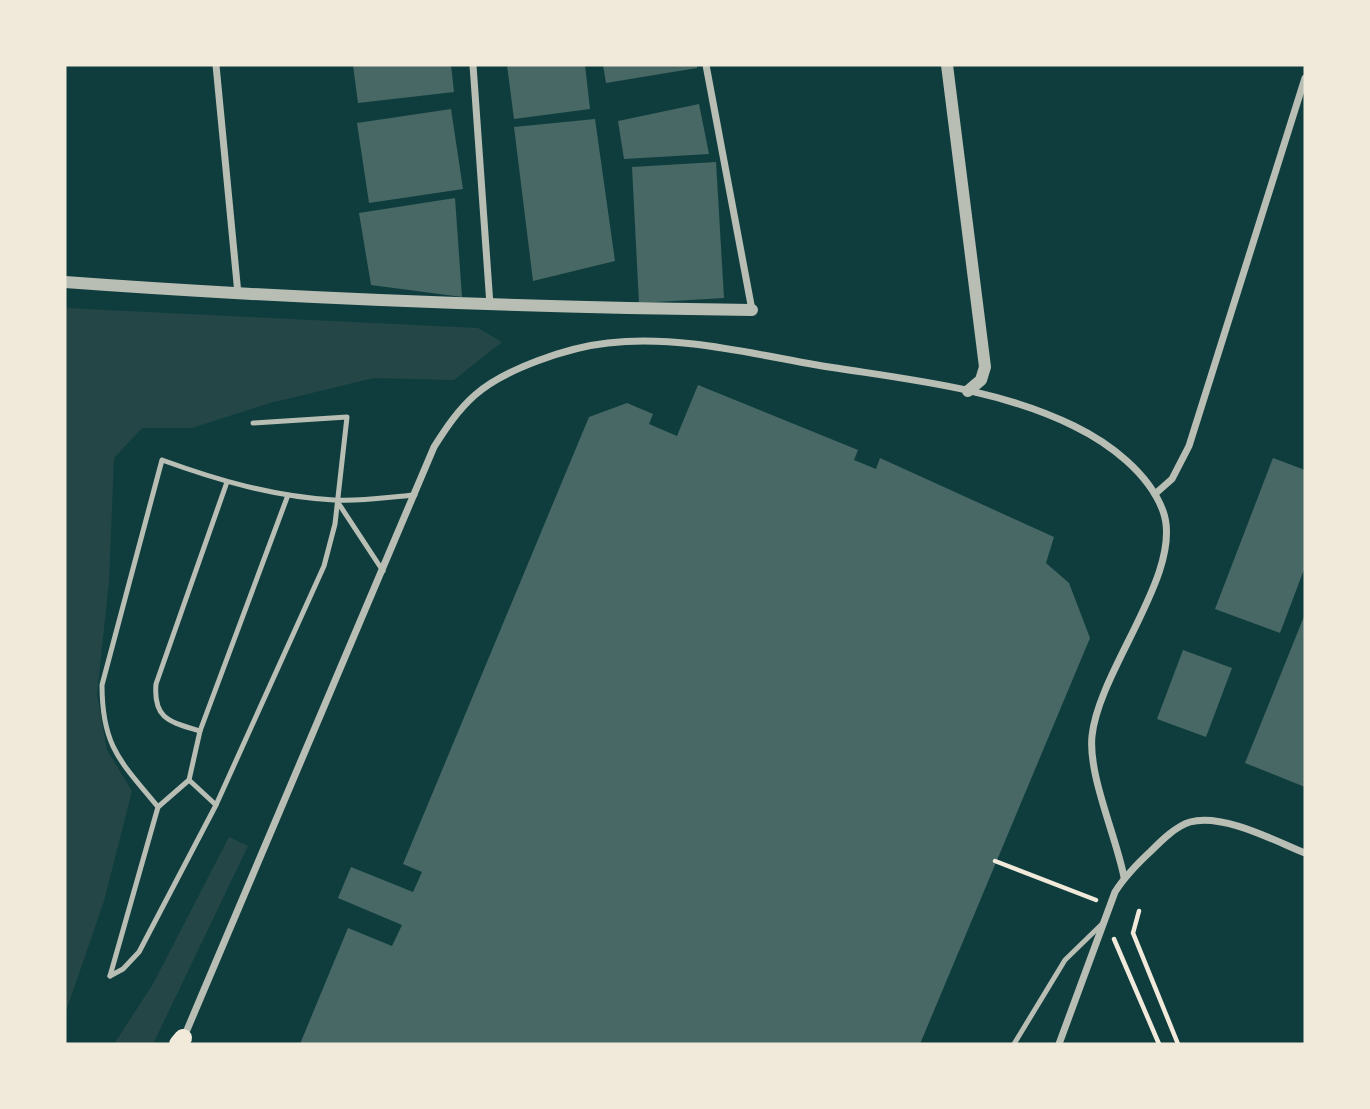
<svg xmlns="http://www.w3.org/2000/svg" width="1370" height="1109" viewBox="0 0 1370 1109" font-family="'Exo 2',sans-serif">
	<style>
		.green { fill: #244646 }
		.building { fill: #486865 }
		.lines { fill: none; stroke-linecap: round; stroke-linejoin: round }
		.path { stroke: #f1e9da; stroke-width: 4.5 }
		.service { stroke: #b8beb3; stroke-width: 5 }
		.minor { stroke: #b8beb3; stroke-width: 7 }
		.tertiary { stroke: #b8beb3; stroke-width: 12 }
		.primary { stroke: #f1e9da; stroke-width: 18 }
	</style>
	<rect width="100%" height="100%" fill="#0f3d3e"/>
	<!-- green -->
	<g class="green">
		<polygon points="65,308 478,328 502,342 454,380 374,378 270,403 192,428 142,428 114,458 109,581 97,694 107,750 132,791 104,901 65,1014"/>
		<polygon points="229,837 248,846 153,1044 114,1044 153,984"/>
	</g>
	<!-- building -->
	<g class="building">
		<polygon points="353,65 451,65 454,92 358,103"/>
		<polygon points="507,65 585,65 590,109 514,119"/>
		<polygon points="603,65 697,65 697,68 606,83"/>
		<polygon points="699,104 709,154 624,159 618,121"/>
		<polygon points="451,109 463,189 369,203 357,123"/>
		<polygon points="595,119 615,261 533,281 514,127"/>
		<polygon points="716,162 724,298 639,303 632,167"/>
		<polygon points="455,198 462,297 371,285 359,213"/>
		<polygon points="698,385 858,450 854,460 876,469 880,458 1054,537 1046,563 1069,583 1090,638 920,1044 300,1044 348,928 392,946 402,925 338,898 351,867 413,892 422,872 403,864 589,417 627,403 653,414 649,424 677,436"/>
		<polygon points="1273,458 1305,470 1305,567 1280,633 1215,609"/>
		<polygon points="1305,614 1305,787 1245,763"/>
		<polygon points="1183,650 1232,668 1206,737 1157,719"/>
	</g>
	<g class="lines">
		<!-- path -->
		<g class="path">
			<polyline points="995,861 1096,900"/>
			<polyline points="1139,911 1133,933 1178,1044"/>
			<polyline points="1114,939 1159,1044"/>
		</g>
		<!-- service -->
		<g class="service">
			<polyline points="337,501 383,571"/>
			<path d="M 200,731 C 171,722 153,720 156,684 L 227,482"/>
			<polyline points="189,780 216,805"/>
			<path d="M 158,807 C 121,762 102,747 102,685 L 162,460 C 217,480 275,497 334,500 C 360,502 388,497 415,495"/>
			<polyline points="110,976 123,969 139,952 216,805 324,566 335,524 347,417 253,423"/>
			<polyline points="110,976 158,807 189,780 200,731 288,495"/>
			<polyline points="1014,1044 1065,960 1102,924"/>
		</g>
		<!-- minor -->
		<g class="minor">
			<polyline points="216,65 238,294"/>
			<polyline points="473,65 490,305"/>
			<polyline points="706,65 752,310"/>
			<polyline points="1155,494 1172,479 1189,446 1305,78"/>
			<path d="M 184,1037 L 434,447 C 446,428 458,410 475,395 C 504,369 569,347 608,343 C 678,335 748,353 817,365 C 902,379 995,387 1074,426 C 1109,443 1149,473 1163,511 C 1185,571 1099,669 1092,736 C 1088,775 1116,836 1124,877"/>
			<path d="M 1059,1044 L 1115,892 C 1125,876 1137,864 1151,851 C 1161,841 1176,826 1190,822 C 1223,813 1275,841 1305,853"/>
		</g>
		<!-- tertiary -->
		<g class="tertiary">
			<polyline points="947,65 985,367 981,380 968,391"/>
			<path d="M 65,282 C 294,299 522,307 752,310"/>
		</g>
		<!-- primary -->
		<polyline class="primary" points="178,1044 183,1038"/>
	</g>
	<!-- border -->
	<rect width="1370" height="1109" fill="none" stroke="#f1e9da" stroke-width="133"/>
</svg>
